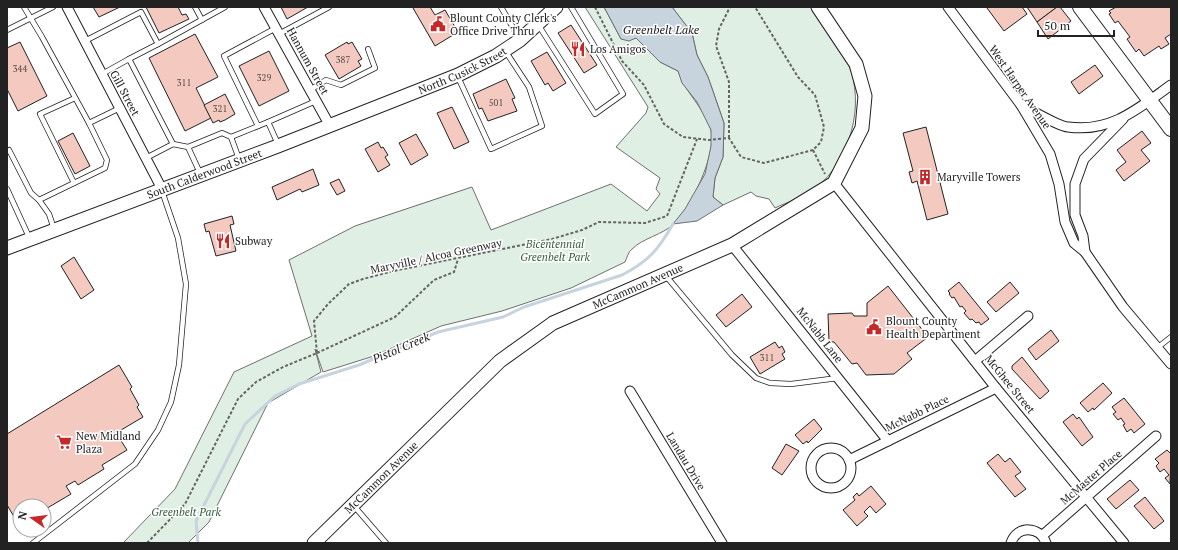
<svg xmlns="http://www.w3.org/2000/svg" width="1178" height="550" viewBox="0 0 1178 550" font-family="'PT Serif',serif">
	<style>
		.green { fill: #e0efe3; stroke: #6f6f6f }
		.water { fill: #c7d3dd; stroke: #6f6f6f }
		.lines { fill: none; stroke-linecap: round; stroke-linejoin: round }
		.stream { stroke: #c7d3dd; stroke-width: 3 }
		.building { fill: #f3c9c0; stroke: #222 }
		.lane-casing { stroke: #222; stroke-width: 6 }
		.street-casing { stroke: #222; stroke-width: 11 }
		.secondary-casing { stroke: #222; stroke-width: 15 }
		.primary-casing { stroke: #222; stroke-width: 16 }
		.path { stroke: #646464; stroke-width: 2; stroke-dasharray: 3 2; stroke-linecap: butt }
		.lane { stroke: #fff; stroke-width: 4.5 }
		.street { stroke: #fff; stroke-width: 9 }
		.secondary { stroke: #fff; stroke-width: 13 }
		.primary { stroke: #fff; stroke-width: 14 }
		.labels { text-anchor: middle; stroke-width: 3; stroke-linejoin: round; paint-order: stroke }
		.number-label { font-size: 9px; fill: #564c4a }
		.poi-label { font-size: 11px; fill: #222; stroke: #fff; text-anchor: start }
		.street-label { font-size: 11px; fill: #222; stroke: #fff }
		.park-label { font-size: 11px; font-style: italic; fill: #2f5e38; stroke: #fff }
		.water-label { font-size: 12px; font-style: italic; fill: #222; stroke: #fff }
	</style>
	<rect width="100%" height="100%" fill="#fff"/>
	<!-- green -->
	<g class="green">
		<path d="M 585,7 L 604,7 L 621,39 L 636,38 L 660,62 L 678,71 C 685,93 704,107 711,130 C 717,154 691,207 674,224 C 662,235 643,238 632,249 C 628,252 627,258 625,262 L 571,288 L 502,311 L 441,326 L 374,356 L 323,372 L 315,349 L 321,372 L 268,403 L 209,522 L 188,543 L 123,543 L 175,489 L 234,372 L 312,336 L 289,260 L 355,226 L 472,187 L 491,230 L 611,184 L 647,211 L 660,194 L 656,189 L 660,178 L 616,147 L 646,113 L 648,107 Z"/>
		<path d="M 672,7 L 811,7 C 822,23 841,47 848,63 C 866,105 850,160 816,188 C 805,197 787,202 775,208 L 769,199 L 756,196 L 751,192 L 723,205 L 713,197 L 715,178 L 723,157 L 724,123 L 708,77 L 697,55 L 692,33 Z"/>
	</g>
	<!-- water -->
	<polygon class="water" points="604,7 672,7 692,33 697,55 708,77 724,123 723,157 715,178 713,197 723,205 697,221 673,224 685,209 705,174 711,146 711,130 697,102 682,83 678,71 660,62 636,38 629,41 621,39"/>
	<g class="lines">
		<!-- stream -->
		<path class="stream" d="M 198,543 L 196,521 L 245,424 L 275,396 L 299,384 L 359,365 L 438,332 L 503,317 L 524,307 L 622,275 C 649,261 658,250 673,224"/>
	</g>
	<!-- building -->
	<g class="building">
		<polygon points="93,7 120,7 99,17"/>
		<polygon points="146,7 178,7 182,15 186,14 189,19 159,33"/>
		<polygon points="281,7 308,7 287,19"/>
		<polygon points="415,7 430,7 435,15 445,10 458,32 435,46 413,8"/>
		<polygon points="988,7 1022,7 1027,14 1004,31 987,8"/>
		<polygon points="1027,7 1057,7 1037,22"/>
		<polygon points="1057,7 1060,7 1071,21 1048,39 1037,22"/>
		<polygon points="1116,7 1171,7 1171,34 1165,38 1169,44 1161,49 1159,46 1144,56 1139,49 1136,52 1127,39 1130,37 1118,21 1115,23 1109,14 1111,13 1109,11"/>
		<polygon points="571,25 597,65 584,73 558,33"/>
		<polygon points="195,34 218,77 196,88 211,118 185,131 149,58"/>
		<polygon points="20,42 47,96 18,111 7,89 7,48"/>
		<polygon points="347,42 348,44 352,42 362,59 358,61 361,66 339,79 325,55"/>
		<polygon points="269,51 289,91 259,106 239,66"/>
		<polygon points="547,52 566,83 553,91 548,83 545,85 531,61"/>
		<polygon points="1095,65 1103,76 1079,94 1071,82"/>
		<polygon points="506,79 515,98 512,99 517,111 488,121 482,108 479,109 473,94"/>
		<polygon points="225,94 235,114 225,120 220,122 219,120 213,123 204,105"/>
		<polygon points="452,107 469,142 454,149 437,113"/>
		<polygon points="926,127 948,214 927,220 917,181 912,183 909,172 913,171 903,133"/>
		<polygon points="1142,131 1151,143 1141,150 1150,161 1124,181 1116,170 1126,162 1117,150"/>
		<polygon points="73,133 90,166 75,174 58,141"/>
		<polygon points="416,134 428,155 411,165 399,143"/>
		<polygon points="378,142 381,148 383,147 388,155 385,157 390,165 378,172 365,149"/>
		<polygon points="313,169 319,185 302,192 300,189 277,200 272,187"/>
		<polygon points="339,179 345,191 337,195 330,183"/>
		<polygon points="232,216 234,224 230,225 236,251 216,256 209,231 206,232 204,224"/>
		<polygon points="74,257 94,290 81,299 61,266"/>
		<polygon points="959,282 989,319 981,325 979,322 976,323 972,319 970,320 964,313 966,311 962,306 960,307 954,297 952,298 949,294 950,293 948,291"/>
		<polygon points="1010,282 1019,293 996,312 987,302"/>
		<polygon points="888,286 928,337 907,353 912,359 894,374 866,375 857,363 852,364 834,342 829,342 828,314 852,313 854,316 867,316 867,303"/>
		<polygon points="742,294 752,307 726,327 716,315"/>
		<polygon points="1051,330 1059,341 1036,360 1028,349"/>
		<polygon points="775,342 779,348 782,346 785,352 782,354 785,359 760,374 750,357"/>
		<polygon points="1022,357 1049,391 1040,399 1012,369 1012,366"/>
		<polygon points="119,365 132,387 130,389 139,405 137,407 143,417 116,433 127,450 102,465 104,469 78,485 75,481 66,486 71,494 44,510 44,506 20,506 19,525 7,505 7,434"/>
		<polygon points="1103,383 1112,393 1094,410 1093,408 1088,412 1080,403"/>
		<polygon points="1124,398 1145,424 1134,433 1131,429 1127,432 1123,425 1125,424 1121,418 1118,420 1113,414 1116,412 1112,407"/>
		<polygon points="1073,414 1077,419 1079,417 1093,437 1082,446 1063,422"/>
		<polygon points="814,419 822,429 808,443 807,441 803,444 795,435"/>
		<polygon points="786,444 799,451 782,475 772,468"/>
		<polygon points="1167,450 1171,454 1170,484 1165,478 1169,475 1164,469 1160,472 1156,466 1159,463 1155,459"/>
		<polygon points="998,454 1005,462 1010,458 1021,472 1015,476 1026,489 1015,497 987,463"/>
		<polygon points="1130,480 1139,490 1116,509 1107,499"/>
		<polygon points="871,486 886,504 876,513 870,506 864,512 868,516 857,526 843,510 855,500 853,497 857,493 859,496"/>
		<polygon points="1145,497 1164,521 1154,529 1134,506"/>
	</g>
	<g class="lines">
		<!-- lane casing -->
		<g class="lane-casing">
			<g id="lane">
				<polyline points="24,7 42,37 89,123"/>
				<polyline points="195,7 202,20"/>
				<polyline points="501,7 519,38"/>
				<polyline points="539,26 595,114 623,94 571,7"/>
				<polyline points="7,30 53,7"/>
				<polyline points="279,34 329,7"/>
				<polyline points="85,41 141,12 158,44 129,59"/>
				<polyline points="158,44 225,7"/>
				<polyline points="102,74 129,59 173,144"/>
				<polyline points="458,77 491,149 542,126 529,87 506,52"/>
				<polyline points="310,90 326,80 341,85 375,68 368,49"/>
				<polyline points="258,126 224,56 276,28"/>
				<polyline points="278,144 268,122 316,101"/>
				<polyline points="9,150 31,193 39,200"/>
				<polyline points="146,158 173,144 188,147"/>
				<polyline points="239,159 231,137 268,122"/>
				<polyline points="200,173 188,147 222,133 231,137"/>
				<polyline points="74,183 40,114 75,98"/>
				<polyline points="7,189 29,237"/>
				<polyline points="54,229 49,214 39,200 105,168 107,160 89,123 120,108"/>
				<polyline points="666,276 732,355 756,378 770,383 791,384 838,378"/>
				<polyline points="1157,348 1171,337"/>
				<polyline points="354,506 386,543"/>
				<polyline points="33,543 135,464 158,430 171,402 179,365 186,284 178,238 162,191"/>
			</g>
		</g>
		<!-- street casing -->
		<g class="street-casing">
			<g id="street">
				<polyline points="67,7 162,189"/>
				<polyline points="264,7 330,126"/>
				<polyline points="948,7 1021,105 1050,154 1059,184 1065,222 1074,243 1085,252 1123,307 1171,364"/>
				<path d="M 1021,105 C 1032,110 1057,126 1068,127 C 1111,133 1139,108 1171,85"/>
				<polyline points="834,183 996,388 1124,543"/>
				<polyline points="732,245 888,441"/>
				<polyline points="1085,252 1083,236 1075,215 1075,184 1084,159 1123,119"/>
				<polyline points="975,361 1028,316"/>
				<polyline points="630,391 722,543"/>
				<circle cx="831" cy="468" r="20"/>
				<polyline points="849,460 996,388"/>
				<polyline points="1043,535 1156,436"/>
				<path d="M 1011,543 C 1017,525 1040,526 1046,543"/>
			</g>
		</g>
		<!-- secondary casing -->
		<g class="secondary-casing">
			<g id="secondary">
				<path id="s1" d="M 7,248 L 278,146 L 458,75 L 496,56 L 520,40 L 556,7"/>
				<path id="s2" d="M 314,543 L 500,361 L 553,323 L 732,245 L 834,183 L 862,128 L 865,96 L 856,64 L 818,7"/>
			</g>
		</g>
		<!-- primary casing -->
		<g class="primary-casing">
			<polyline id="primary" points="1080,7 1171,129"/>
		</g>
		<!-- path -->
		<g class="path">
			<polyline points="595,7 622,61 644,85 664,124 683,137 709,140 729,138 741,157 764,163 813,150 821,142 824,127 815,95 798,77 755,7"/>
			<polyline points="729,138 729,82 716,46 719,29 730,7"/>
			<polyline points="813,150 825,174"/>
			<polyline points="317,353 395,317 434,280 454,272 458,259"/>
			<polyline points="147,543 185,504 238,399 256,382 283,367 317,353 314,321 328,304 349,284 363,279 398,270 552,239 582,230 599,222 645,223 667,216 697,139"/>
		</g>
		<!-- lane -->
		<use href="#lane" class="lane"/>
		<!-- street -->
		<use href="#street" class="street"/>
		<!-- secondary -->
		<use href="#secondary" class="secondary"/>
		<!-- primary -->
		<use href="#primary" class="primary"/>
	</g>
	<!-- icons -->
	<defs>
		<g id="civic-bare" transform="scale(1.2)"><path d="M-.6-6.5H3V-4.5H.6V-3L4-1V1h2V6H-6V1h2V-1L-.6-3ZM-1.2 2.5V6h2.4V2.5Z" fill="#c62828" stroke="#fff" stroke-width="2.5" paint-order="stroke"/></g>
		<g id="restaurant-bare" transform="scale(1.2)"><path d="M-5-6h1v4h1v-4h1v4h1v-4h1v5L-1.5 .5V6h-2V.5L-5-1ZM5-6V6H3V1.5H1.5Q1.5-4 5-6Z" fill="#c62828" stroke="#fff" stroke-width="2.5" paint-order="stroke"/></g>
		<g id="building-bare" transform="scale(1.2)"><path d="M-4-6H4V6H1V3H-1V6H-4ZM-2.5-4.3h1.7v1.8h-1.7ZM.8-4.3h1.7v1.8H.8ZM-2.5-1h1.7V.8h-1.7ZM.8-1h1.7V.8H.8Z" fill="#c62828" stroke="#fff" stroke-width="2.5" paint-order="stroke"/></g>
		<g id="supermarket-bare" transform="scale(1.2)"><path d="M-6-5.5h2.5l.6 2H6L4.5 2H-2.5L-4.4-4H-6ZM-1.5 3.2a1.3 1.3 0 1 0 .1 0ZM3 3.2a1.3 1.3 0 1 0 .1 0Z" fill="#c62828" stroke="#fff" stroke-width="2.5" paint-order="stroke"/></g>
	</defs>
	<g fill-rule="evenodd">
		<use href="#civic-bare" x="438" y="24"/>
		<use href="#restaurant-bare" x="578" y="49"/>
		<use href="#building-bare" x="925" y="177"/>
		<use href="#restaurant-bare" x="223" y="241"/>
		<use href="#civic-bare" x="874" y="327"/>
		<use href="#supermarket-bare" x="64" y="442"/>
	</g>
	<g class="labels">
		<!-- number labels -->
		<g class="number-label">
			<text x="343" y="63">387</text>
			<text x="20" y="72">344</text>
			<text x="264" y="81">329</text>
			<text x="184" y="86">311</text>
			<text x="496" y="106">501</text>
			<text x="220" y="112">321</text>
			<text x="767" y="361">311</text>
		</g>
		<!-- poi labels -->
		<g class="poi-label">
			<text x="450" y="22">Blount County Clerk's<tspan x="450" dy="13">Office Drive Thru</tspan></text>
			<text x="590" y="53">Los Amigos</text>
			<text x="937" y="181">Maryville Towers</text>
			<text x="235" y="245">Subway</text>
			<text x="886" y="325">Blount County<tspan x="886" dy="13">Health Department</tspan></text>
			<text x="76" y="440">New Midland<tspan x="76" dy="13">Plaza</tspan></text>
		</g>
		<!-- street labels -->
		<g class="street-label">
			<text transform="translate(308 61) rotate(61)" y="4">Hannum Street</text>
			<text dy="4" stroke="none"><textPath href="#s1" startOffset="489">North Cusick Street</textPath></text>
			<text transform="translate(1020 87) rotate(55)" y="4">West Harper Avenue</text>
			<text transform="translate(125 93) rotate(62)" y="4">Gill Street</text>
			<text dy="4" stroke="none"><textPath href="#s1" startOffset="211">South Calderwood Street</textPath></text>
			<text transform="translate(436 256) rotate(-12)" y="4">Maryville / Alcoa Greenway</text>
			<text dy="4" stroke="none"><textPath href="#s2" startOffset="418">McCammon Avenue</textPath></text>
			<text transform="translate(820 335) rotate(52)" y="4">McNabb Lane</text>
			<text transform="translate(1010 384) rotate(51)" y="4">McGhee Street</text>
			<text transform="translate(917 413) rotate(-26)" y="4">McNabb Place</text>
			<text transform="translate(686 461) rotate(59)" y="4">Landau Drive</text>
			<text dy="4" stroke="none"><textPath href="#s2" startOffset="94">McCammon Avenue</textPath></text>
			<text transform="translate(1091 477) rotate(-41)" y="4">McMaster Place</text>
		</g>
		<!-- park labels -->
		<g class="park-label">
			<text x="555" y="248">Bicentennial<tspan x="555" dy="13">Greenbelt Park</tspan></text>
			<text x="186" y="516">Greenbelt Park</text>
		</g>
		<!-- water labels -->
		<g class="water-label">
			<text x="661" y="34">Greenbelt Lake</text>
			<text transform="translate(401 348) rotate(-23)" y="4">Pistol Creek</text>
		</g>
	</g>
	<!-- border -->
	<rect width="1178" height="550" fill="none" stroke="#222222" stroke-width="16"/>
	<!-- north arrow -->
	<g transform="translate(32 518) rotate(284)"><circle r="19" fill="#ffffff" stroke="#a7a7a7"/>
	<path d="M0-3L7 15L0 10L-7 15Z" fill="#c62828"/>
	<text y="-6" font-size="11" font-weight="bold" text-anchor="middle" fill="#222222">N</text>
	</g>
	<!-- scale -->
	<path d="M1038 30v6h76v-6" fill="none" stroke="#222222" stroke-width="2"/>
	<text x="1044" y="30" font-size="12" fill="#222222" stroke="#ffffff" stroke-width="3" paint-order="stroke">50 m</text>
</svg>
